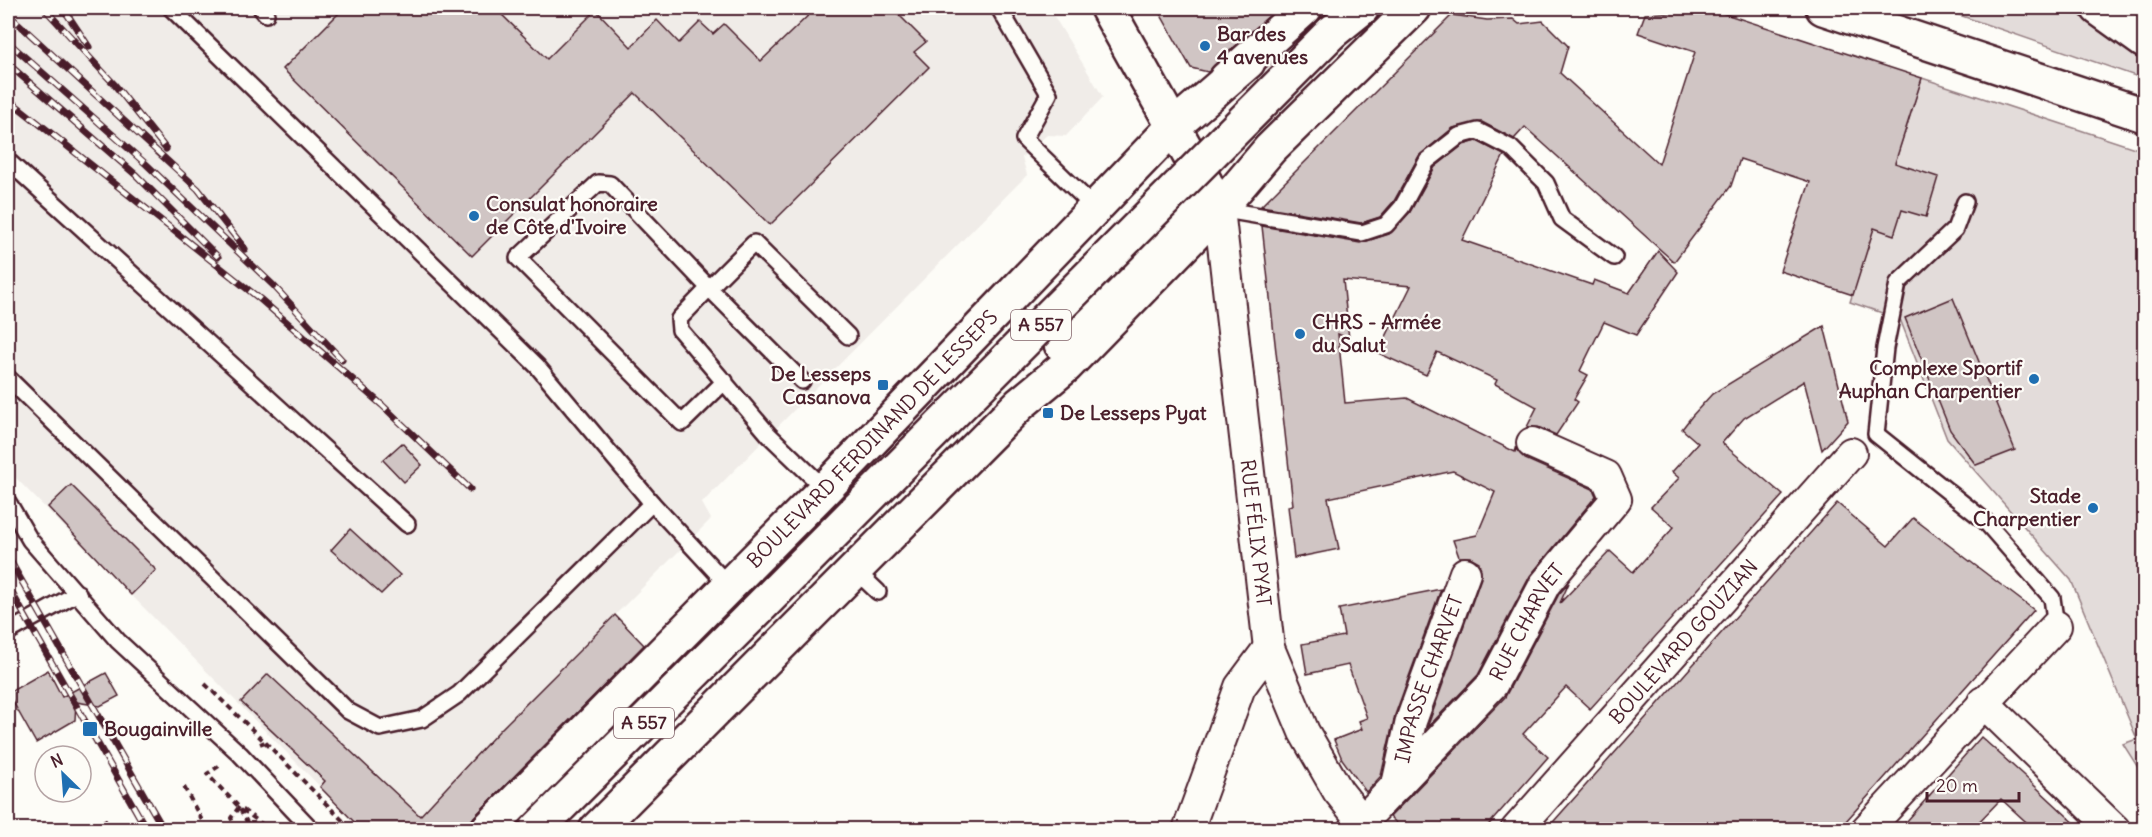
<svg xmlns="http://www.w3.org/2000/svg" width="2152" height="837" viewBox="0 0 2152 837" font-family="Delius,sans-serif">
	<style>
		.built { fill: #f0ece8 }
		.green { fill: #e3dcda; stroke: #967e82; stroke-width: 1.5 }
		.building { fill: #d0c5c4; stroke: #4a1f2b; stroke-width: 1.5 }
		.lines { fill: none; stroke-linecap: round; stroke-linejoin: round }
		.service-casing { stroke: #4a1f2b; stroke-width: 20 }
		.minor-casing { stroke: #4a1f2b; stroke-width: 34 }
		.tertiary-casing { stroke: #4a1f2b; stroke-width: 38 }
		.secondary-casing { stroke: #4a1f2b; stroke-width: 38 }
		.motorway-casing { stroke: #4a1f2b; stroke-width: 38 }
		.path { stroke: #4a1f2b; stroke-width: 4; stroke-dasharray: 6 4.5; stroke-linecap: butt }
		.service { stroke: #fdfcf7; stroke-width: 15 }
		.minor { stroke: #fdfcf7; stroke-width: 30 }
		.tertiary { stroke: #fdfcf7; stroke-width: 33 }
		.secondary { stroke: #fdfcf7; stroke-width: 33 }
		.motorway { stroke: #fdfcf7; stroke-width: 33 }
		.rail-casing { stroke: #4a1f2b; stroke-width: 7 }
		.rail { stroke: #fdfcf7; stroke-width: 4.5; stroke-dasharray: 14; stroke-linecap: butt }
		.motorway-bridge-casing { stroke: #4a1f2b; stroke-width: 38; stroke-linecap: butt }
		.motorway-bridge { stroke: #fdfcf7; stroke-width: 33 }
		.poi-dot { fill: #1f6fb2; stroke: #fdfcf7; stroke-width: 2 }
		.labels { text-anchor: middle; stroke-width: 4.5; stroke-linejoin: round; paint-order: stroke }
		.shield { fill: #fdfcf7; stroke: #806168; stroke-width: 1.5 }
		.shield-label { font-size: 18px; font-weight: bold; fill: #4a1f2b }
		.poi-label { font-size: 20px; font-weight: bold; fill: #4a1f2b; stroke: #fdfcf7; text-anchor: start }
		.street-label { font-size: 20px; fill: #4a1f2b; stroke: #fdfcf7 }
	</style>
	<rect width="100%" height="100%" fill="#fdfcf7"/>
	<filter id="ink" filterUnits="userSpaceOnUse"><feTurbulence type="fractalNoise" baseFrequency=".0167" numOctaves="2"/><feDisplacementMap in="SourceGraphic" scale="12" xChannelSelector="R" yChannelSelector="G"/><feConvolveMatrix kernelMatrix="1 2 1 2 8 2 1 2 1" color-interpolation-filters="sRGB"/></filter>
	<g filter="url(#ink)">
		<!-- built -->
		<polygon class="built" points="8,8 1049,8 1103,97 1066,136 1047,135 1022,157 1027,175 702,503 711,519 615,615 646,648 465,829 362,829 8,470"/>
		<!-- green -->
		<g class="green">
			<polygon points="1939,8 2069,8 2144,57 2144,79"/>
			<polygon points="1922,78 2144,151 2144,777 2123,744 2137,739 2071,580 1947,439 1900,319 1850,302"/>
		</g>
		<!-- building -->
		<g class="building">
			<polygon points="344,8 495,8 547,59 596,10 631,47 657,20 679,43 700,22 713,34 724,24 761,61 816,8 892,8 926,42 914,52 929,67 770,225 635,93 472,256 283,69"/>
			<polygon points="1157,8 1278,8 1208,72 1191,68"/>
			<polygon points="1680,8 1707,8 1922,78 1895,163 1938,177 1926,217 1902,210 1894,235 1874,228 1853,295 1780,271 1810,182 1740,159 1731,186 1674,262 1525,127 1514,139 1482,122 1453,128 1419,156 1394,201 1380,217 1361,223 1261,206 1452,15 1487,20 1513,19 1519,24 1543,21 1568,46 1560,73 1659,164 1695,52 1638,33 1645,14 1679,12"/>
			<polygon points="1477,141 1504,155 1462,240 1592,285 1594,280 1629,293 1658,251 1678,272 1636,335 1604,322 1580,371 1588,375 1574,399 1578,402 1556,435 1538,427 1527,427 1537,407 1495,384 1497,380 1437,352 1426,375 1378,353 1411,286 1343,280 1349,339 1338,334 1345,403 1407,398 1515,452 1516,449 1525,459 1593,489 1596,496 1530,576 1478,675 1427,728 1481,578 1479,562 1470,557 1459,557 1453,540 1477,535 1495,492 1453,471 1328,498 1339,549 1294,558 1288,506 1293,505 1262,226 1360,243 1389,234 1410,212 1435,167 1463,145"/>
			<polygon points="1953,298 2015,450 1976,465 1950,430 1905,318"/>
			<polygon points="1824,326 1848,421 1822,450 1804,381 1744,418 1722,443 1783,495 1590,709 1566,687 1523,734 1548,757 1484,830 1404,830 1390,817 1505,697 1559,594 1569,583 1560,603 1610,551 1633,572 1674,527 1651,507 1679,478 1672,472 1698,443 1682,429 1692,416 1712,394"/>
			<polygon points="402,443 422,465 404,482 383,460"/>
			<polygon points="71,485 156,570 131,595 48,507"/>
			<polygon points="1837,503 1888,546 1913,518 2034,610 1838,830 1546,830"/>
			<polygon points="350,529 400,575 381,594 331,550"/>
			<polygon points="1441,589 1395,715 1381,776 1366,792 1342,759 1334,740 1362,729 1359,721 1367,718 1348,665 1307,674 1302,644 1344,636 1339,609"/>
			<polygon points="615,615 644,645 474,817 464,830 362,830 320,787 325,781 241,702 268,674 420,816 500,730"/>
			<polygon points="48,670 62,697 106,673 119,696 100,706 76,702 75,720 36,743 8,693"/>
			<polygon points="1981,737 2022,774 2082,830 2035,830 2001,799 1971,830 1899,830"/>
		</g>
		<g class="lines">
			<!-- service casing -->
			<g class="service-casing">
				<g id="service">
					<polyline points="171,8 537,366 652,503 728,585"/>
					<polyline points="261,8 266,14"/>
					<polyline points="999,8 1049,94 1024,139 1095,208"/>
					<polyline points="8,161 407,524"/>
					<polyline points="1965,202 1955,229 1898,283 1885,348 1876,434 1985,521 2052,598 2056,626"/>
					<polyline points="1219,209 1362,233 1386,225 1402,207 1427,161 1459,136 1478,131 1511,148 1546,183 1562,219 1614,257"/>
					<polyline points="8,378 348,711 380,728 422,719 459,694 652,503"/>
					<polyline points="725,381 682,423 518,258 598,183 610,184 709,288 679,319 680,330 769,435 825,489"/>
					<polyline points="802,381 709,288 754,243 848,336"/>
					<polyline points="8,502 30,540 118,641 240,754 312,830"/>
					<polyline points="854,569 878,592"/>
					<polyline points="8,632 78,593"/>
				</g>
			</g>
			<!-- minor casing -->
			<g class="minor-casing">
				<g id="minor">
					<path id="s1" d="M 1219,209 L 1269,648 L 1304,732 L 1338,791 L 1369,830"/>
					<polyline points="1983,702 2115,830"/>
					<path id="s2" d="M 1397,785 L 1411,721 L 1465,573"/>
					<polyline points="1188,830 1240,687 1269,648"/>
					<path id="s3" d="M 1354,830 L 1492,685 L 1545,584 L 1616,499 L 1606,476 L 1532,443"/>
					<path id="s4" d="M 1516,830 L 1851,453"/>
					<polyline points="1866,830 2056,626"/>
				</g>
			</g>
			<!-- tertiary casing -->
			<g class="tertiary-casing">
				<g id="tertiary">
					<polyline points="1107,8 1210,192"/>
					<polyline points="1823,8 2144,115"/>
					<polyline points="1061,344 1104,292 1205,182"/>
					<path id="s5" d="M 487,830 L 825,489 L 1174,126 L 1248,62"/>
					<polyline points="596,830 1020,404 1066,366 1219,209 1270,149 1414,8"/>
				</g>
			</g>
			<!-- secondary casing -->
			<g class="secondary-casing">
				<polyline id="secondary" points="2098,8 2144,41"/>
			</g>
			<!-- motorway casing -->
			<g class="motorway-casing">
				<g id="motorway">
					<polyline points="1331,33 1362,8"/>
					<polyline points="1226,79 1305,8"/>
					<polyline points="536,830 751,616"/>
				</g>
			</g>
			<!-- path -->
			<g class="path">
				<polyline points="205,684 265,742 260,744"/>
				<polyline points="265,742 352,830"/>
				<polyline points="219,766 207,774 239,807 251,830"/>
				<polyline points="184,787 207,830"/>
				<polyline points="104,819 111,830"/>
				<polyline points="97,823 101,830"/>
				<polyline points="8,827 12,830"/>
				<polyline points="237,830 231,818 239,807 270,830"/>
			</g>
			<!-- service -->
			<use href="#service" class="service"/>
			<!-- minor -->
			<use href="#minor" class="minor"/>
			<!-- tertiary -->
			<use href="#tertiary" class="tertiary"/>
			<!-- secondary -->
			<use href="#secondary" class="secondary"/>
			<!-- motorway -->
			<use href="#motorway" class="motorway"/>
			<!-- rail casing -->
			<g class="rail-casing">
				<g id="rail">
					<polyline points="44,8 114,84 166,149"/>
					<polyline points="63,8 89,47"/>
					<polyline points="8,14 198,189 245,249"/>
					<polyline points="8,42 146,164 273,285 342,360"/>
					<polyline points="8,64 136,175 218,257"/>
					<polyline points="8,99 260,299 382,405 470,489"/>
					<polyline points="8,557 164,830"/>
					<polyline points="8,586 147,830"/>
				</g>
			</g>
			<!-- rail -->
			<use href="#rail" class="rail"/>
			<!-- motorway-bridge casing -->
			<g class="motorway-bridge-casing">
				<polyline id="motorway-bridge" points="751,616 1331,33"/>
			</g>
			<!-- motorway-bridge -->
			<use href="#motorway-bridge" class="motorway-bridge"/>
		</g>
	</g>
	<!-- markers -->
	<g class="poi-dot">
		<circle cx="1205" cy="46" r="6"/>
		<circle cx="474" cy="216" r="6"/>
		<circle cx="1300" cy="334" r="6"/>
		<circle cx="2034" cy="379" r="6"/>
		<rect x="877" y="379" width="12" height="12" rx="3"/>
		<rect x="1042" y="407" width="12" height="12" rx="3"/>
		<circle cx="2093" cy="508" r="6"/>
		<rect x="82" y="721" width="16" height="16" rx="3"/>
	</g>
	<g class="labels">
		<!-- shield labels -->
		<g class="shield">
			<rect x="1011" y="310" width="60" height="30" rx="4.5"/>
			<rect x="614" y="708" width="60" height="30" rx="4.5"/>
		</g>
		<g class="shield-label">
			<text x="1041" y="331">A 557</text>
			<text x="644" y="729">A 557</text>
		</g>
		<!-- poi labels -->
		<g class="poi-label">
			<text x="1217" y="41">Bar des<tspan x="1217" dy="23">4 avenues</tspan></text>
			<text x="486" y="211">Consulat honoraire<tspan x="486" dy="23">de Côte d'Ivoire</tspan></text>
			<text x="1312" y="329">CHRS - Armée<tspan x="1312" dy="23">du Salut</tspan></text>
			<text x="2022" y="375" text-anchor="end">Complexe Sportif<tspan x="2022" dy="23">Auphan Charpentier</tspan></text>
			<text x="871" y="381" text-anchor="end">De Lesseps<tspan x="871" dy="23">Casanova</tspan></text>
			<text x="1060" y="420">De Lesseps Pyat</text>
			<text x="2081" y="503" text-anchor="end">Stade<tspan x="2081" dy="23">Charpentier</tspan></text>
			<text x="104" y="736">Bougainville</text>
		</g>
		<!-- street labels -->
		<g class="street-label">
			<text dy="7" stroke="none"><textPath href="#s5" startOffset="549">BOULEVARD FERDINAND DE LESSEPS</textPath></text>
			<text dy="7" stroke="none"><textPath href="#s1" startOffset="326">RUE FÉLIX PYAT</textPath></text>
			<text dy="7" stroke="none"><textPath href="#s3" startOffset="272">RUE CHARVET</textPath></text>
			<text dy="7" stroke="none"><textPath href="#s4" startOffset="252">BOULEVARD GOUZIAN</textPath></text>
			<text dy="7" stroke="none"><textPath href="#s2" startOffset="111">IMPASSE CHARVET</textPath></text>
		</g>
	</g>
	<!-- margin -->
	<rect width="2152" height="837" fill="none" stroke="#fdfcf7" stroke-width="30"/>
	<rect x="15" y="15" width="2122" height="807" fill="none" stroke="#4a1f2b" stroke-width="2" filter="url(#ink)"/>
	<!-- north arrow -->
	<g transform="translate(63 774) rotate(335)"><circle r="28" fill="#fdfcf7" stroke="#b5a4a5" stroke-width="1.5"/>
	<path d="M0-4.5L10 22L0 15L-10 22Z" fill="#1f6fb2"/>
	<text y="-9" font-size="16" font-weight="bold" text-anchor="middle" fill="#4a1f2b">N</text>
	</g>
	<!-- scale -->
	<path d="M1927 792v9h92v-9" fill="none" stroke="#4a1f2b" stroke-width="3"/>
	<text x="1936" y="792" font-size="18" fill="#4a1f2b" stroke="#fdfcf7" stroke-width="4.5" paint-order="stroke">20 m</text>
</svg>
